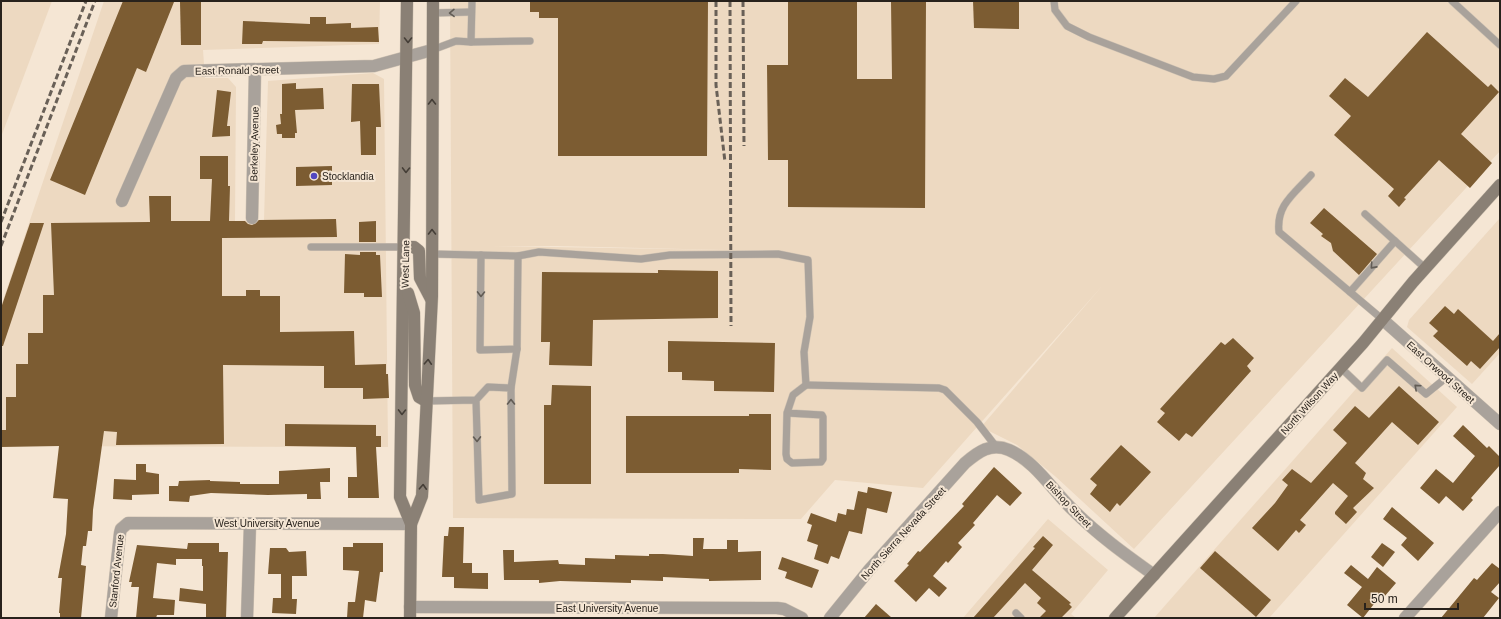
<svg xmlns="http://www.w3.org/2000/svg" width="1501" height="619" viewBox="0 0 1501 619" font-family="Helvetica,sans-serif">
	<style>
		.built { fill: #edd9c1; fill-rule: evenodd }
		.building { fill: #7c5c32 }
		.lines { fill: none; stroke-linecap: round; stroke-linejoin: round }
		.lane-casing { stroke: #d0c3b3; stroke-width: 8 }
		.street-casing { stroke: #d0c3b3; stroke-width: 13 }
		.secondary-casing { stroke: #d0c3b3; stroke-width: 13 }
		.lane { stroke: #a9a29b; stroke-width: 7 }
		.street { stroke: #a9a29b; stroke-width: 12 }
		.secondary { stroke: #8a8075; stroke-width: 12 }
		.rail { stroke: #696057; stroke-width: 3; stroke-dasharray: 6 3; stroke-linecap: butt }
		.oneway { stroke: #625c55 }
		.oneway2 { stroke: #453e37 }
		.poi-dot { fill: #5347bf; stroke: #f5e6d4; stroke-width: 1.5 }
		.labels { text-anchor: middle; stroke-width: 4; stroke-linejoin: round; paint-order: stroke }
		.street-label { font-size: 10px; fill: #28221c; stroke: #f5e6d4 }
		.poi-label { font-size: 10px; fill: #28221c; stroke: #f5e6d4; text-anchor: start }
	</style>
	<rect width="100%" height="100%" fill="#f5e6d4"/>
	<!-- built -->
	<g class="built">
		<polygon points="1,1 52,1 1,137"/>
		<polygon points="104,1 380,1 379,44 203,50 205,78 228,78 236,87 235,221 264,220 268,81 373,73 384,79 388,447 1,446 1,306"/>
		<path d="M 450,1 L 1500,1 L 1500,151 L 1134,549 L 1056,477 L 1017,445 L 981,427 L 1103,285 L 923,488 L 835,480 L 801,519 L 453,518 ZM 491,246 L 557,246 L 725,250 Z"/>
		<polygon points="1500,218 1500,353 1472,384 1407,327 1409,320"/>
		<polygon points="1392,348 1457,407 1269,618 1154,618"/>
		<polygon points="1048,519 1108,570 1071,614 1076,618 963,618"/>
	</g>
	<!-- building -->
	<g class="building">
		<polygon points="123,1 174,2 146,72 137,68 85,195 50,180"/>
		<polygon points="530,1 708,1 707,156 558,156 558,18 539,18 539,12 530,12"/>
		<polygon points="788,1 857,1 857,79 892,79 891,1 926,1 925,208 788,207 788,160 768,160 767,65 788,65"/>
		<polygon points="973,1 1019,1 1019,29 974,28"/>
		<polygon points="180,2 201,2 201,45 181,45"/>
		<polygon points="310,17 326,17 326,24 351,23 351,28 378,27 379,42 263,41 262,44 242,44 243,21 310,24"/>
		<polygon points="1427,32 1488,87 1491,84 1499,92 1461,134 1492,163 1470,188 1439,160 1404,198 1406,199 1399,207 1388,196 1394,189 1334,135 1351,116 1329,96 1345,78 1368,97"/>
		<polygon points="296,83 296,89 323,88 324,109 295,110 297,133 295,133 295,138 282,138 282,134 277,134 276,125 281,124 280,114 282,114 282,84"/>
		<polygon points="352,84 379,84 381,127 376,127 376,155 361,155 360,121 351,122"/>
		<polygon points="217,90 231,92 227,126 230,126 230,136 212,137"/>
		<polygon points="200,156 228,156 228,186 230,186 229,221 245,221 248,224 252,225 259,220 336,219 337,237 222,238 222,296 246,296 246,290 260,290 260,296 280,296 280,332 354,331 355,365 386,364 386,374 388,374 389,398 363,399 363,388 324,388 324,366 223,365 224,444 116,445 117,432 104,431 93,510 92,531 88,531 86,546 83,546 81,565 86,566 81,618 60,618 60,613 59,613 62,578 58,578 66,534 68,499 53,498 59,446 1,447 1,430 6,430 6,397 16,397 16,364 28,364 28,333 43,333 43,295 54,295 51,223 150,222 149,196 171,196 171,221 210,221 212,179 200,179"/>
		<polygon points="332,166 332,185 296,186 296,167"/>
		<polygon points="1324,208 1377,254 1359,275 1333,251 1331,243 1321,236 1323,234 1310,223"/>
		<polygon points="376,221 376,242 359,242 359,222"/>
		<polygon points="30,223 44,223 3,346 1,346 1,308"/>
		<polygon points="360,252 376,252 376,255 380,255 382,297 364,297 364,293 344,293 345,254 360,255"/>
		<polygon points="658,270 718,271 718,318 593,320 592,366 549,365 550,342 541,342 542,272 658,273"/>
		<polygon points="1445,306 1454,314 1458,309 1493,341 1500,333 1500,347 1480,369 1471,361 1467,366 1433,336 1438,331 1429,323"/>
		<polygon points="1233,338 1254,358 1247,366 1251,371 1192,437 1186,433 1179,441 1157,422 1165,413 1160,409 1221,342 1225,345"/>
		<polygon points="668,341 775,343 774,392 714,391 714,381 682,380 682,372 668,372"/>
		<polygon points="552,385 591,386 591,484 544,484 544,405 551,405"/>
		<polygon points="1399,386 1439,422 1418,445 1392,422 1355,463 1366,473 1363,479 1374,488 1353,508 1357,512 1346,524 1335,514 1335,512 1348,496 1333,483 1300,520 1306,525 1299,533 1296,530 1278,551 1252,528 1275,503 1288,485 1282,480 1292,469 1311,483 1347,443 1333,430 1355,406 1369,418"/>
		<polygon points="749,414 771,414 771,470 739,469 739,473 626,473 626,416 749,416"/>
		<polygon points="285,424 376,425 376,436 381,436 381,447 376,447 379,498 348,498 348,477 357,477 356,447 285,446"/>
		<polygon points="1463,425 1487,448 1489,446 1500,457 1500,465 1471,498 1473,500 1463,511 1446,496 1439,504 1420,488 1436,469 1453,483 1475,456 1453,436"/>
		<polygon points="1121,445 1151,472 1120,506 1117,503 1110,512 1090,494 1097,485 1090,479"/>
		<polygon points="136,464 146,464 146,472 159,474 159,494 132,495 132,500 113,499 114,479 136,480"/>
		<polygon points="994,467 1022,493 1010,506 997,495 973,523 975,525 958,543 962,547 948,563 946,561 933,576 947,588 939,597 929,588 916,602 894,581 909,565 907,564 918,551 920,552 964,506 962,504"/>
		<polygon points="330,468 330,482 320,482 321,499 307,499 307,494 268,495 211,493 190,496 189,502 169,501 169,486 178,486 179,481 210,480 210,481 240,482 240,484 279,484 279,471"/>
		<polygon points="868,487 892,492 887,513 867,508 862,534 849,531 839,559 831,556 828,564 814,559 818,545 807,541 812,525 807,523 811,513 836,522 838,513 846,515 847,509 854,510 858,491 867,493"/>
		<polygon points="1392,507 1434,543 1418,561 1401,545 1407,538 1383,519"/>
		<polygon points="449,527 464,527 463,563 472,563 472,573 488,573 488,589 454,588 454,577 442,577 444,536 448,536"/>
		<polygon points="1043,536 1053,545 1032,570 1071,603 1069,604 1072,607 1061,618 1039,618 1046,611 1037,603 1041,598 1025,583 993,618 973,618 1035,548 1033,547"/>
		<polygon points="693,538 704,538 703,549 727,549 727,540 738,540 738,552 761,551 761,580 709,581 709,579 663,577 663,581 631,580 631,583 560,581 539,583 539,580 504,580 503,550 514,550 514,562 558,560 559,564 585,565 585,558 615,559 615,555 649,556 649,554 663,554 693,556"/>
		<polygon points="188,543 219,543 219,552 228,552 226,618 206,618 206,604 179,601 180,588 203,591 203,566 202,566 202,559 176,559 176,565 157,563 153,598 175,600 174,615 157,615 156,618 136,618 139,587 131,587 132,582 129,582 137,545 187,549"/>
		<polygon points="353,543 383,543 383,572 380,572 376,602 365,600 363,618 347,618 348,602 355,602 359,571 343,570 343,547 353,547"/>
		<polygon points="1382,543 1395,552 1383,567 1371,557"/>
		<polygon points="270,548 286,548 289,552 306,551 307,576 292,576 292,599 297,599 296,614 272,613 273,598 281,598 281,574 268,574"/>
		<polygon points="1215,551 1271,600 1256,617 1200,568"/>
		<polygon points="782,557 819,570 812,588 785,578 787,572 778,569"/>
		<polygon points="1492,563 1500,569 1500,582 1491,592 1499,598 1483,618 1441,618 1474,578 1477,580"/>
		<polygon points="1351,565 1368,579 1377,567 1396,583 1384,597 1381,595 1363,618 1347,605 1362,587 1344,573"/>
		<polygon points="876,604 892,618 864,618"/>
	</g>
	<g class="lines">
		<!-- lane casing -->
		<g class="lane-casing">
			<g id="lane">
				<polyline points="472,1 471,42 530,41"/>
				<polyline points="1054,1 1055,10 1067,26 1089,37 1193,77 1214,79 1226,76 1296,1"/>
				<polyline points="1452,1 1500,45"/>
				<polyline points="433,13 471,12"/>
				<polyline points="432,50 456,41 471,42"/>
				<path d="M 1311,175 C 1294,194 1276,205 1279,232 L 1382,319"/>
				<polyline points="1365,214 1425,268"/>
				<polyline points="311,247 405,247"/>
				<polyline points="432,254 518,256 539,252 641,259 670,255 778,254 808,260 810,317 804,352 806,385 793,395 787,413 786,454 787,459 792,463 821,462 823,459 823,417 822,415 787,413"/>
				<polyline points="481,255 480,350 517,349 518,256"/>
				<polyline points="1350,292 1395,241"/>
				<polyline points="1341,368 1362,388 1387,360 1426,394 1447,377"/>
				<polyline points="806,385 939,388 945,390 977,422 997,448"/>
				<polyline points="511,388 517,349"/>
				<polyline points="426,401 476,400 488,387 511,388 512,494 479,500 476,400"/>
				<polyline points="1016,613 1021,618"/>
			</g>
		</g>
		<!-- street casing -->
		<g class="street-casing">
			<g id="street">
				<polyline points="122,201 176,78 184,71 374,66 432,50"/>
				<polyline points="252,218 255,70"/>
				<polyline points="1382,319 1500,424"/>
				<polyline points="410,607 777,608 784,609 802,618"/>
				<polyline points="111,618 120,533 121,529 128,523 411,524"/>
				<polyline points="247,618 250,524"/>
				<path d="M 830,618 L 869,570 L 965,463 C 978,452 991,442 1009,450 C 1035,461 1053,491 1073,510 C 1098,535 1126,555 1154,575"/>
				<polyline points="1405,618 1500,512"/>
			</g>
		</g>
		<!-- secondary casing -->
		<g class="secondary-casing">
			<g id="secondary">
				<polyline points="407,1 400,497 411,524"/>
				<polyline points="405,247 414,247 419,251 420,278 431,299"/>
				<polyline points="408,293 414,313 415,385 419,397 426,401"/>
				<polyline points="410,618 411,524 422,496 432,296 433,1"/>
				<polyline points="1115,618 1363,343 1413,282 1500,185"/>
			</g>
		</g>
		<!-- lane -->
		<use href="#lane" class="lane"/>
		<!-- street -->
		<use href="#street" class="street"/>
		<!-- secondary -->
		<use href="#secondary" class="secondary"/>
		<!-- rail -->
		<g class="rail">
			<polyline points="716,1 716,85 725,162"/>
			<polyline points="730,1 731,326"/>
			<polyline points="743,1 744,146"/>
			<polyline points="1,222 86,1"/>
			<polyline points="1,246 95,1"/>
		</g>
	</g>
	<!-- one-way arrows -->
	<defs><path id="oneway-chevron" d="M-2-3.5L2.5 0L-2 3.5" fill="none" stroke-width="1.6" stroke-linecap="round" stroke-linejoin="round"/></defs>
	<g class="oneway">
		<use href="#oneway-chevron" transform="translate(452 13) rotate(179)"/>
		<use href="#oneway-chevron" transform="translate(1373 266) rotate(132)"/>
		<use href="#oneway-chevron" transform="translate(481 294) rotate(91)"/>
		<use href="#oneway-chevron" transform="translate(1417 387) rotate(-138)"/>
		<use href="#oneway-chevron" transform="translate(511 402) rotate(-90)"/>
		<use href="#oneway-chevron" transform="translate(477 439) rotate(89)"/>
	</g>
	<g class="oneway2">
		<use href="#oneway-chevron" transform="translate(408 40) rotate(90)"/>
		<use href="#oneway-chevron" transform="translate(432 102) rotate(-90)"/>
		<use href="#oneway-chevron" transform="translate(406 170) rotate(91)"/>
		<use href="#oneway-chevron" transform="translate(432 232) rotate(-90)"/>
		<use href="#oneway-chevron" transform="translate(428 362) rotate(-87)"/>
		<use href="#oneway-chevron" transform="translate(402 412) rotate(91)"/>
		<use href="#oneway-chevron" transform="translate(423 487) rotate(-87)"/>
	</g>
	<!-- markers -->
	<circle class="poi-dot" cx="314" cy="176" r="4"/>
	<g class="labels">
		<!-- street labels -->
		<g class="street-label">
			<text transform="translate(237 70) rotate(-1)" y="4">East Ronald Street</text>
			<text transform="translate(254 144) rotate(-89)" y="4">Berkeley Avenue</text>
			<text transform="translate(405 264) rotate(-89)" y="4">West Lane</text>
			<text transform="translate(1441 372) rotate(42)" y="4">East Orwood Street</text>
			<text transform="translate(1309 403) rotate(-48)" y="4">North Wilson Way</text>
			<text transform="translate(1069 504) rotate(46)" y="4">Bishop Street</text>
			<text x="267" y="527">West University Avenue</text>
			<text transform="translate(903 533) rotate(-48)" y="4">North Sierra Nevada Street</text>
			<text transform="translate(116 571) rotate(-84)" y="4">Stanford Avenue</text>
			<text x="607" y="612">East University Avenue</text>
		</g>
		<!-- poi labels -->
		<g class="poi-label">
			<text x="322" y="180">Stocklandia</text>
		</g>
	</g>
	<!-- border -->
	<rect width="1501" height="619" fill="none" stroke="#28221c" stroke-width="4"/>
	<!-- scale -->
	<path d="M1365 603v6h93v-6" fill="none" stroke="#28221c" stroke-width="2"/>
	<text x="1371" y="603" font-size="12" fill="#28221c" stroke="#f5e6d4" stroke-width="3" paint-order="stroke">50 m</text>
</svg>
